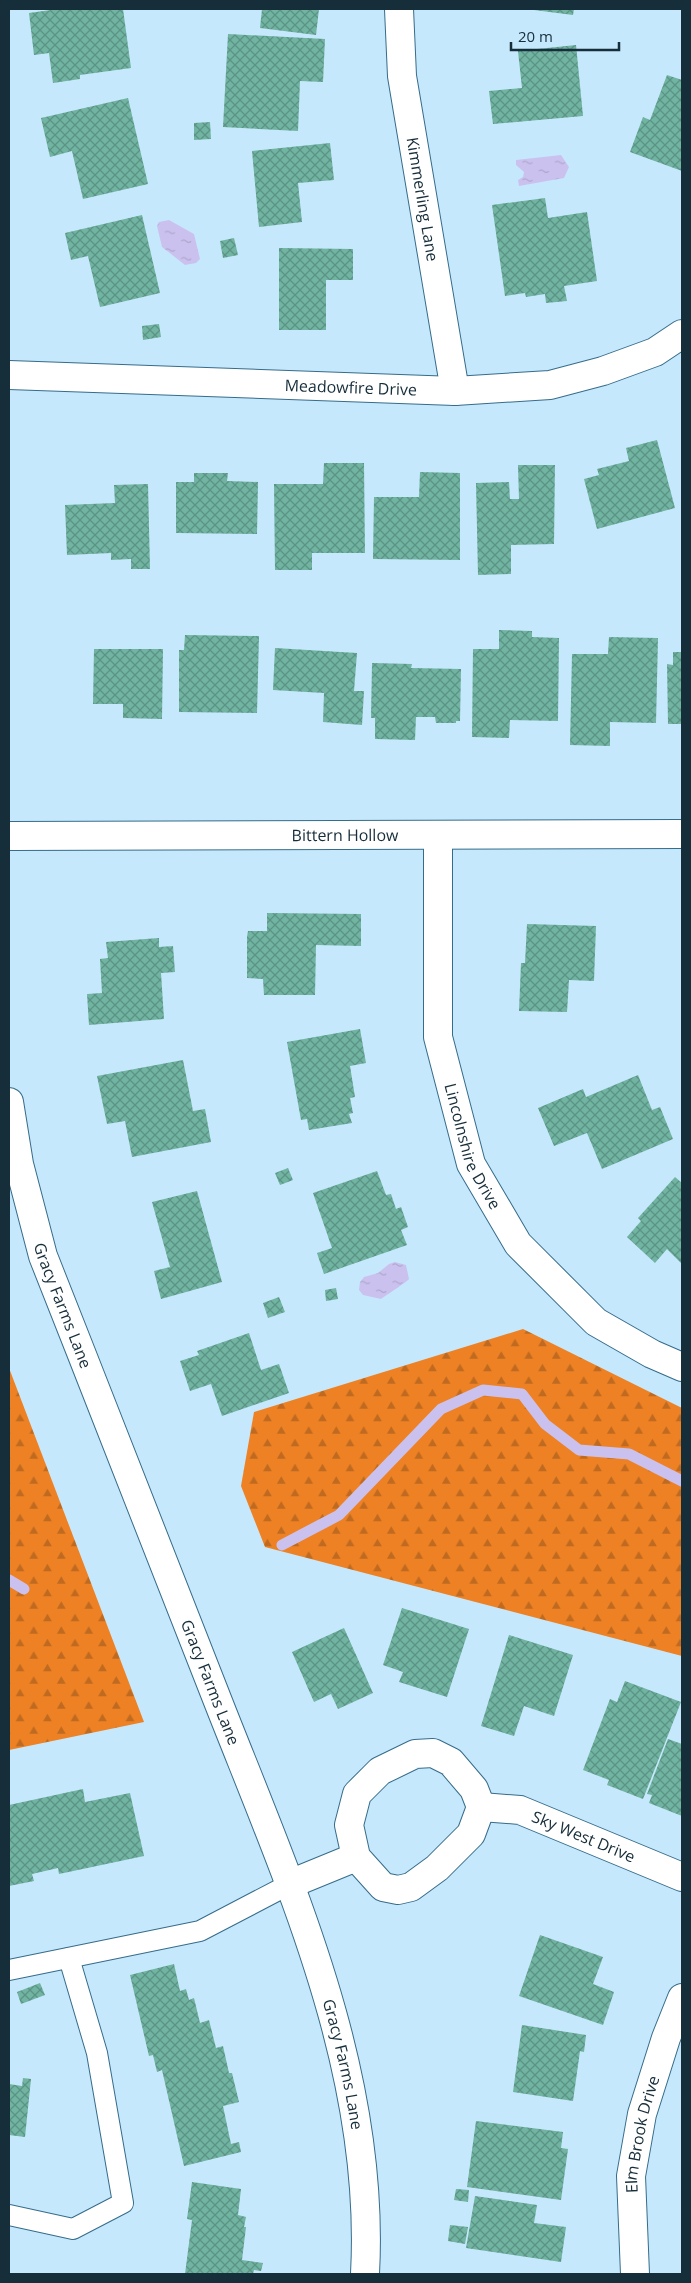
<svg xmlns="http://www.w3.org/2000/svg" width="691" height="2283" viewBox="0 0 691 2283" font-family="'Open Sans',sans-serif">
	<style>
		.forest { fill: url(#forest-firs) }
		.water { fill: url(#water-ripples) }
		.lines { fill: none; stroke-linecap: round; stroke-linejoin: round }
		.stream { stroke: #cbc1ef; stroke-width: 11 }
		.building { fill: url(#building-cross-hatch) }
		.lane-casing { stroke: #356c8a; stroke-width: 22 }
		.street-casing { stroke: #356c8a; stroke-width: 30 }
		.secondary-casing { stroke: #356c8a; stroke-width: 30 }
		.lane { stroke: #fff; stroke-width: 20 }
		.street { stroke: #fff; stroke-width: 28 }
		.secondary { stroke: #fff; stroke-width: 28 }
		.labels { text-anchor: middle; stroke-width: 5; stroke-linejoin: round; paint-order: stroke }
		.street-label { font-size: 16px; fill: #162d3a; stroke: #c6e8fc }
	</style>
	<defs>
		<pattern id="forest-firs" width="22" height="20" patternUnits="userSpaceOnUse" patternTransform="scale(1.25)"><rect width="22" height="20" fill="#ed8124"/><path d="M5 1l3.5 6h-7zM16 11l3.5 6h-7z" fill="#bf6a20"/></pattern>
		<pattern id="water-ripples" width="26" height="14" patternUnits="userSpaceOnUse" patternTransform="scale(1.25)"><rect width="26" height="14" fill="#cbc1ef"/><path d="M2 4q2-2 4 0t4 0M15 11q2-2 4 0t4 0" fill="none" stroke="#aea6ce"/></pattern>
		<pattern id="building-cross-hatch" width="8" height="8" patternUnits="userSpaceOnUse" patternTransform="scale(1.25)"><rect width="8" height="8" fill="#70b4a1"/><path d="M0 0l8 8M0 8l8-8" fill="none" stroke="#5b9384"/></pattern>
	</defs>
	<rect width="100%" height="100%" fill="#c6e8fc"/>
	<!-- forest -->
	<g class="forest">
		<polygon points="523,1329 682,1408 682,1656 265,1547 241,1486 254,1412"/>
		<polygon points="9,1368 144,1722 9,1750"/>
	</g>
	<!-- water -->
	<g class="water">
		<polygon points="561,155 569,167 564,178 519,186 518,180 523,177 524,172 516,165 516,160"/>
		<polygon points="169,220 194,234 200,259 196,263 185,265 162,247 157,226 159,222"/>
		<path d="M 395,1262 L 406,1265 L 409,1279 C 407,1282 385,1296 381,1299 L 363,1295 L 359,1290 L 360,1282 L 364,1277 L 378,1273 L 389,1264 Z"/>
	</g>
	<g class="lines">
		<!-- stream -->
		<g class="stream">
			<polyline points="282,1545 339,1515 441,1409 483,1390 522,1394 545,1424 579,1450 629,1454 682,1481"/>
			<polyline points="9,1580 24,1589"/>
		</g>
	</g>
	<!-- building -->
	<g class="building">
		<polygon points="58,9 123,9 131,68 80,75 80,79 53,83 49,53 34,55 29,13"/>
		<polygon points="262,9 319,9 316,35 260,28"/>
		<polygon points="526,9 574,9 573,15"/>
		<polygon points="228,34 325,39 323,82 300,81 298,131 223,127"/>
		<polygon points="576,45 583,116 493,124 489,91 522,88 518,51"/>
		<polygon points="667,75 682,80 682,171 630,152 643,117 650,120"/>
		<polygon points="128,98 148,184 83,199 72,151 50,157 41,118"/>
		<polygon points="210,122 211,139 194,140 194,123"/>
		<polygon points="330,143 334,180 298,183 302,222 259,227 252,151"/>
		<polygon points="545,198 548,218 587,212 597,281 564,286 567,301 546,303 545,294 526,297 525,293 505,296 492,205"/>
		<polygon points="142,215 160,293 100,307 88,256 71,260 65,233"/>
		<polygon points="234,238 238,255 223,258 220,241"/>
		<polygon points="279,248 353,249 353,280 326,280 326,330 279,330"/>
		<polygon points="159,324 161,337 143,340 142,326"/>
		<polygon points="657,440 675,508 597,529 584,479 599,475 597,469 629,461 626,448"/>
		<polygon points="324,463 364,463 365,553 312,553 312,570 275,570 274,484 323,484"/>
		<polygon points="518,465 555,465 554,544 511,545 511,574 478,575 476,483 509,482 510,499 519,499"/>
		<polygon points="420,472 460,473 460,560 373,559 374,497 419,497"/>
		<polygon points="194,473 228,473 227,481 258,482 257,534 176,533 176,482 194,482"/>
		<polygon points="148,484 150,569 131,569 131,559 111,560 111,553 67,555 65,505 115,503 114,485"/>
		<polygon points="499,630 532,631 532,637 559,638 558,721 510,720 509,738 472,737 473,649 499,649"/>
		<polygon points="185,635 259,636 257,713 179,712 179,650 184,650"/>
		<polygon points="609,637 658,638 656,723 610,722 610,746 570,745 572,654 608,654"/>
		<polygon points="275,648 357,653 354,691 364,691 362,725 323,722 324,693 273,690"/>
		<polygon points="94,649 163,649 162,719 123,718 123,704 93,704"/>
		<polygon points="673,652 682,652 682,724 668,724 667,664 673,665"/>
		<polygon points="372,663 412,664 411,668 461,669 460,721 456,721 456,723 436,723 435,717 416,717 415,740 375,739 375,718 371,718"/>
		<polygon points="267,913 361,914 361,946 316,945 315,995 264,995 263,979 247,978 247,937 248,931 267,931"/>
		<polygon points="527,924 596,926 594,981 569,980 567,1012 519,1011 521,963 525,963"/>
		<polygon points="159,938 159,947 173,946 175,972 161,973 164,1019 89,1025 87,994 102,993 100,959 108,958 106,942"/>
		<polygon points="360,1029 366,1063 350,1066 355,1097 350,1098 353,1113 349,1114 352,1123 309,1130 307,1119 301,1120 287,1042"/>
		<polygon points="183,1060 193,1111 205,1109 211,1142 132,1157 125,1121 107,1124 97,1076"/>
		<polygon points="638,1075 652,1110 660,1107 673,1139 602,1169 587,1133 554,1146 538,1108 583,1089 586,1097"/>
		<polygon points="288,1168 293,1180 280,1185 275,1173"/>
		<polygon points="377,1171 386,1195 391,1194 396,1209 401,1207 408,1227 401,1230 407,1245 324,1274 317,1253 332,1248 313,1193"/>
		<polygon points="675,1177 682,1183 682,1264 667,1249 655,1263 627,1237 641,1221 638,1218"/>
		<polygon points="197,1191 222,1282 161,1299 154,1271 170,1267 152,1202"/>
		<polygon points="336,1288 338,1299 326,1301 325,1290"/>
		<polygon points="279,1297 285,1312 268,1318 263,1303"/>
		<polygon points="249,1333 261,1370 279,1364 289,1393 222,1416 211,1384 190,1391 180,1361 199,1355 197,1351"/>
		<polygon points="402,1608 469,1629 447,1697 399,1682 403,1672 383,1665"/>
		<polygon points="344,1628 373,1693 338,1709 331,1694 314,1702 292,1652"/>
		<polygon points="509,1635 573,1655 554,1716 524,1706 514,1736 481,1726"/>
		<polygon points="625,1681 681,1702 643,1799 607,1785 609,1780 583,1770 610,1699 617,1702"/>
		<polygon points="668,1739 682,1744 682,1816 649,1803 652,1795 647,1794"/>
		<polygon points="83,1789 85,1802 130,1793 144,1856 59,1874 58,1868 32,1874 34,1881 9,1886 9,1805"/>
		<polygon points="540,1935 603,1957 593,1984 614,1992 603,2025 519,1996"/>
		<polygon points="174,1964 180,1991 186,1989 189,2000 194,1998 200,2023 209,2020 216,2048 223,2046 229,2073 232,2073 239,2102 223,2106 231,2144 239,2142 241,2152 184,2166 162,2070 157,2072 153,2055 149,2056 130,1975"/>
		<polygon points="40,1983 45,1995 21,2004 17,1992"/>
		<polygon points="522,2025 586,2035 584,2052 580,2051 573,2101 513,2092"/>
		<polygon points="23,2078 31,2079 25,2137 9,2135 9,2084 22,2086"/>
		<polygon points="476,2121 563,2132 561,2148 568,2149 561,2200 467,2187"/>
		<polygon points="192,2182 241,2189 238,2215 246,2217 244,2227 246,2227 242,2260 263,2263 261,2271 254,2270 253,2274 185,2274 192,2220 187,2219"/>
		<polygon points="456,2189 469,2190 468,2202 454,2200"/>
		<polygon points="475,2196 537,2205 534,2223 566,2227 561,2262 466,2248"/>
		<polygon points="450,2225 468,2227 465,2244 448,2241"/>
	</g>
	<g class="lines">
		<!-- lane casing -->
		<g class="lane-casing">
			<g id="lane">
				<polyline points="9,1970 200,1931 290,1884"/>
				<polyline points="9,2215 73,2229 123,2203 97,2053 69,1958"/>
			</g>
		</g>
		<!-- street casing -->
		<g class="street-casing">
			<g id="street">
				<path id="s1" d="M 399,9 L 402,76 L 455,391"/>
				<path id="s2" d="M 9,375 L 455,391 L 550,385 L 603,371 L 655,352 L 682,334"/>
				<path id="s3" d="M 438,836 L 438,1037 L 471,1164 L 518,1244 L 596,1322 L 652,1354 L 682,1367"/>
				<path id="s4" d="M 9,1102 L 19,1164 L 43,1256 C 102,1405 160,1554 219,1704 C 291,1887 376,2073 365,2274"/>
				<polygon points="433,1753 451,1762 474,1789 481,1807 471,1834 437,1868 411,1887 398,1890 383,1887 356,1857 349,1825 357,1794 380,1771 415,1754"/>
				<path id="s5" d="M 481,1807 L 520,1810 L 682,1877"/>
				<polyline points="290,1884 356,1857"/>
				<path id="s6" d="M 635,2274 L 631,2176 L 642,2114 L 666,2038 L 682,1998"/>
			</g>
		</g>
		<!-- secondary casing -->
		<g class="secondary-casing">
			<g id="secondary">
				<path id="s7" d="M 9,836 L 682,834"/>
			</g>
		</g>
		<!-- lane -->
		<use href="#lane" class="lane"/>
		<!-- street -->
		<use href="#street" class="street"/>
		<!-- secondary -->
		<use href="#secondary" class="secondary"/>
	</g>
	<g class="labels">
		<!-- street labels -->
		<g class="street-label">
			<text dy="6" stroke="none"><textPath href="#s1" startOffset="192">Kimmerling Lane</textPath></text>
			<text dy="6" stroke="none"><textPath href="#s2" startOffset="342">Meadowfire Drive</textPath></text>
			<text dy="6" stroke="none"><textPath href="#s7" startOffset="336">Bittern Hollow</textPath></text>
			<text dy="6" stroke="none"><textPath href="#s3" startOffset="316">Lincolnshire Drive</textPath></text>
			<text dy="6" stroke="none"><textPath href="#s4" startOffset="211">Gracy Farms Lane</textPath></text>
			<text dy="6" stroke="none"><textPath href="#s4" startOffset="616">Gracy Farms Lane</textPath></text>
			<text dy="6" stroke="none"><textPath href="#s5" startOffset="108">Sky West Drive</textPath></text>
			<text dy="6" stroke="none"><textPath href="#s4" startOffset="1021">Gracy Farms Lane</textPath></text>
			<text dy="6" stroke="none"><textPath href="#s6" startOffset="141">Elm Brook Drive</textPath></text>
		</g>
	</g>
	<!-- border -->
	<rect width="691" height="2283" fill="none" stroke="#162d3a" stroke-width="20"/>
	<!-- scale -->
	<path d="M511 42v8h108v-8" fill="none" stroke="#162d3a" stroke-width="2.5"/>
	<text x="518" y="42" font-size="15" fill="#162d3a" stroke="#c6e8fc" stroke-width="4" paint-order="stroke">20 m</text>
</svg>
